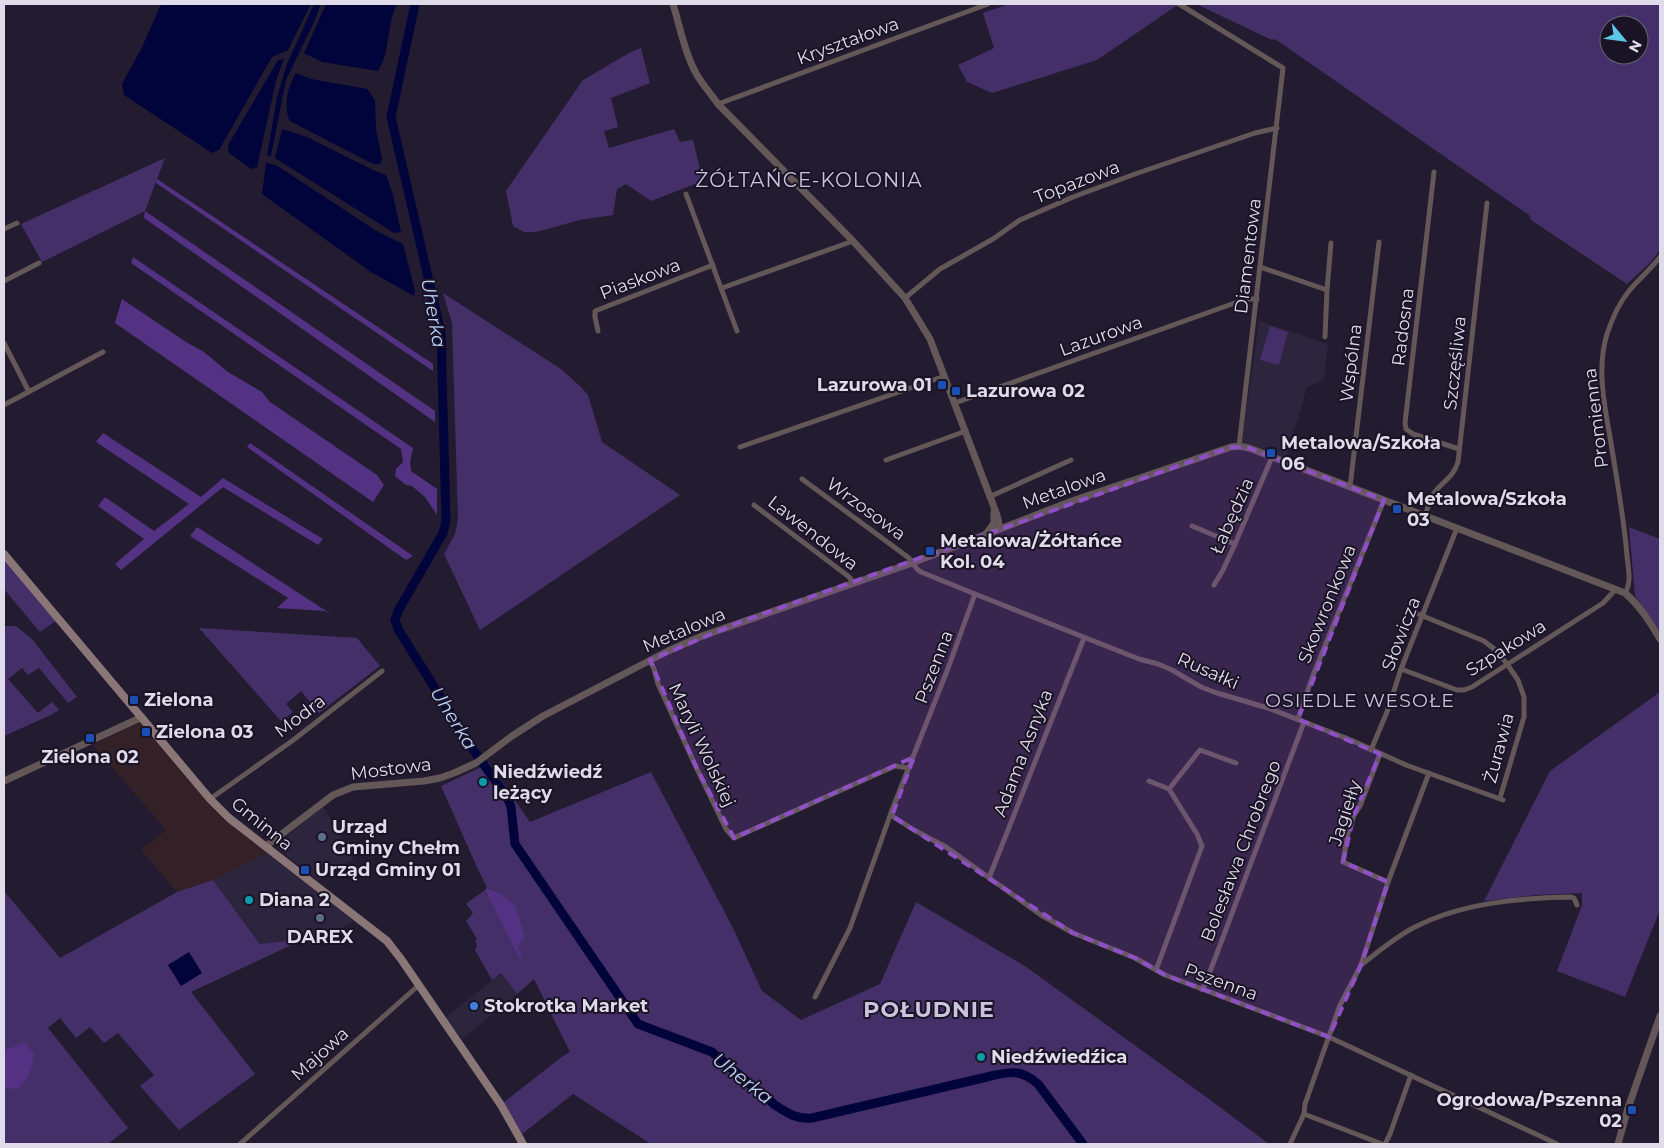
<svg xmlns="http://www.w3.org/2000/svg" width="1664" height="1148" viewBox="0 0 1664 1148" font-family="Montserrat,sans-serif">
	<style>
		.built { fill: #2d243d }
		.industrial { fill: #342127 }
		.green { fill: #452f69; fill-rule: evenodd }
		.forest { fill: #533283 }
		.water { fill: #00043a }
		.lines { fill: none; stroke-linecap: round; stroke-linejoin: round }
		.river { stroke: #00043a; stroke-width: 9 }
		.minor { stroke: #645758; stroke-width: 5 }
		.tertiary { stroke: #645758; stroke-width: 7 }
		.secondary { stroke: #8a7677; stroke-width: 8 }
		.marked { fill: #8f4fc7; fill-opacity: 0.2; stroke: #8f4fc7; stroke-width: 4; stroke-dasharray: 10 6; stroke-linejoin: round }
		.transit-dot { fill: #1a4fb4; stroke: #1a1326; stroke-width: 2 }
		.culture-dot { fill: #0f9aa8; stroke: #1a1326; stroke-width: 2 }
		.service-dot { fill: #5c6f8a; stroke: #1a1326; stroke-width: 2 }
		.shop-dot { fill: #3f7fe0; stroke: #1a1326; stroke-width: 2 }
		.labels { text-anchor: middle; stroke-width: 4; stroke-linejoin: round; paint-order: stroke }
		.street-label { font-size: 18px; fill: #dfdbe8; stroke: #1a1326 }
		.poi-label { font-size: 18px; font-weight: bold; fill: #dfdbe8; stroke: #1a1326; text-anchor: start }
		.water-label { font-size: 19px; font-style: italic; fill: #b9d1fb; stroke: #1a1326 }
		.neighbourhood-label { font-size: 19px; letter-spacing: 1px; fill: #cac3dd; stroke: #1a1326 }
		.quarter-label { font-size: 20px; letter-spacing: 1px; fill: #cac3dd; stroke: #1a1326 }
		.district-label { font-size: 22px; font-weight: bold; letter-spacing: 1px; fill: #cac3dd; stroke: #1a1326 }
	</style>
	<rect width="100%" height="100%" fill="#231c30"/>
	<!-- built -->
	<g class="built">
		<polygon points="1259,321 1328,344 1324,380 1307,387 1286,458 1242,442"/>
		<polygon points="323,806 354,859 318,881 277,848 277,845"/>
		<polygon points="269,852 354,921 311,945 304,939 261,944 213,880"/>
		<polygon points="501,973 517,994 462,1039 445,1018"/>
	</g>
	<!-- industrial -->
	<polygon class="industrial" points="141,721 217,812 269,852 213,880 177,892 141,850 166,830 93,745"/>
	<!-- green -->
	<g class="green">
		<polygon points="1009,4 1179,4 1097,60 992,93 967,82 958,65 994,48 983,13"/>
		<path d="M 1196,4 L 1660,4 L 1660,250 L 1650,263 L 1627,284 L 1531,220 L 1529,215 L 1275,39 L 1272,40 ZM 1609,25 L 1639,25 L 1639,55 L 1609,55 Z"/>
		<polygon points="641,48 650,83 611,98 618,127 604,131 609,148 674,129 680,142 693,140 703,181 651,201 626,184 617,189 613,215 580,220 536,232 524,232 513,226 506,191 583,80 629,53"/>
		<polygon points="165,158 145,211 42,262 21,224"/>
		<polygon points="443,293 561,369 582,388 588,395 602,442 680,495 480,630 444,554 455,534 458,519 452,323"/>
		<polygon points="1270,326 1288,332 1279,365 1260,360"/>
		<polygon points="1629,527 1660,539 1659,630 1635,596"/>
		<polygon points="4,558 57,620 40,632 4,589"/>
		<polygon points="4,626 16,626 32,639 77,697 68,703 39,668 28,675 22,668 8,679 38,713 52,702 59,710 51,715 4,736"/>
		<polygon points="199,628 357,638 380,666 319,713 301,691 286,704 293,712 281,721"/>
		<polygon points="1660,692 1660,910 1625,997 1557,971 1582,905 1582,893 1536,895 1484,901 1550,771"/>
		<polygon points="488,762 530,822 651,772 732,926 762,991 801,1020 880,984 916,902 1025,966 1209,1099 1269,1144 1084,1144 1081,1140 1083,1144 651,1144 573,1094 522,1134 504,1102 563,1056 570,1052 534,979 517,994 501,973 492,980 475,950 477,946 475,940 477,939 466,921 473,913 466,904 485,890 519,958 518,947 499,893 487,888 476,865 441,786 479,768"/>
		<polygon points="213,880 260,944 304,939 191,992 255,1074 179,1130 140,1086 154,1075 118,1033 104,1043 90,1027 76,1038 60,1018 48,1028 128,1128 108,1144 4,1144 4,891 60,958 177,892"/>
	</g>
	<!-- forest -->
	<g class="forest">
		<polygon points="157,179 433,364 433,371 156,183"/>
		<polygon points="145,211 435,411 435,422 144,218"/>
		<polygon points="133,257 413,448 410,462 411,471 437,489 437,515 425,497 412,486 406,485 395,476 396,469 403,462 401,449 131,263"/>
		<polygon points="122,299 186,342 204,352 228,372 262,392 270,402 377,475 384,485 373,502 115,323"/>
		<polygon points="103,433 201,497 223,478 323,539 318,545 223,487 121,570 115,564 144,539 98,506 105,497 154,531 189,504 96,442"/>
		<polygon points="250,443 413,556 406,560 247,447"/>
		<polygon points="197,527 334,616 325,611 277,608 288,598 190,536"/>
		<polygon points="487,888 499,893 515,906 525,937 518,947 522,956 519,958 485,890"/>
		<polygon points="25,1043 34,1054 29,1076 17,1089 4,1088 4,1050"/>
	</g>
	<!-- water -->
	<g class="water">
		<polygon points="161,4 311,4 288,50 272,57 219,150 212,153 124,95 122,84 142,47"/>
		<polygon points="314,4 321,4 315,20 286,80 271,156 267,156 277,97 287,64"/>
		<path d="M 326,4 L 397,4 C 386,25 391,51 378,71 L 322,62 L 304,53 Z"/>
		<polygon points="284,59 276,81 257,167 251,169 229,153 228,145 278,60"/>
		<path d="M 296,73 L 311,79 L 367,89 L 375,100 L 376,129 L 382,159 L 380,164 L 373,164 L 290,121 C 283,108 288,85 296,73 Z"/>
		<polygon points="282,129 307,137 373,170 386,175 393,195 401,232 394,233 275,158"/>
		<polygon points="266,163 276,165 375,230 403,244 415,291 414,296 371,272 262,194"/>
		<polygon points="189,952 202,973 181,986 168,965"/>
	</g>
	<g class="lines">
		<!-- river -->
		<path class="river" d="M 415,4 L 391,117 L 441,333 L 446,521 L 443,533 L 398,611 L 395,620 L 398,629 L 472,748 L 508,799 L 511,807 L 515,844 L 638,1024 L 712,1052 L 775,1105 C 787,1113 798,1120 812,1118 L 987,1077 C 1008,1072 1020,1068 1038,1084 L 1083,1144"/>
		<!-- minor -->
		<g class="minor">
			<polyline points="1179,4 1283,68 1239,446"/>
			<polyline points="718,104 988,4"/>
			<polyline points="1434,172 1405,423 1406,429 1413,434 1459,449"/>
			<polyline points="686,194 737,331"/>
			<polyline points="4,229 17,223"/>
			<polyline points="1260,267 1327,290 1325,337"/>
			<polyline points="4,281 39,263"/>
			<polyline points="722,288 853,241"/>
			<polyline points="1327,290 1331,243"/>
			<polyline points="905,298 940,269 993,239 1020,220 1073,197 1135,174 1255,133 1277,128"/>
			<polyline points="598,331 595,317 595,311 713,265"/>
			<polyline points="4,343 29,392"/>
			<polyline points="955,403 1246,299 1257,299"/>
			<polyline points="4,405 103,352"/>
			<polyline points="740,447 945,376"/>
			<polyline points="886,460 966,431"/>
			<polyline points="802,479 909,558 917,569 921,572 975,594 947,671 892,810 850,928 815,997"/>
			<polyline points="1350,487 1379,242"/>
			<polyline points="989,497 1071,460"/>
			<polyline points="754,505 848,576 854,583"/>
			<path d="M 1425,516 C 1428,508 1429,500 1434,493 C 1443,481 1453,478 1458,462 L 1487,203"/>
			<polyline points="1192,526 1235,544"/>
			<polyline points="1214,585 1223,570 1235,544 1272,457"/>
			<path d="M 1625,593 C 1632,582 1628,568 1627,556 C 1624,518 1617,481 1611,443 C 1605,407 1596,370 1607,334 C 1612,319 1619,303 1629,291 C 1639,279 1651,269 1660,257"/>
			<polyline points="975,594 1139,659 1158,664 1172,670 1201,687 1217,693 1268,708 1351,740 1406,765 1503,800"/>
			<polyline points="1418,614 1484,641 1498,652 1507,664 1518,680 1524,697 1524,717 1500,798"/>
			<polyline points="650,660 654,669 658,684 697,769 726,829 734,838 895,766 909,768"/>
			<polyline points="1401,669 1457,690 1464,690 1472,687 1603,603 1616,589"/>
			<polyline points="1298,719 1312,678 1384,500"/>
			<polyline points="1371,750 1387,712 1401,669 1457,528"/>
			<polyline points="1380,754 1360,806 1354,815 1348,833 1343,862 1388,882"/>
			<polyline points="1149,781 1169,789 1197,834 1202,846 1156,970"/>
			<polyline points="1169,789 1200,750 1236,763"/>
			<polyline points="210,799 292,741 382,671"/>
			<polyline points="892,816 914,830 946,847 1041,915 1073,933 1135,958 1165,975 1329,1037 1557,1144"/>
			<polyline points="989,878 1084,638"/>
			<path d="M 1361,965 C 1378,952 1395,937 1415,927 C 1462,903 1518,898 1571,897 L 1574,898 L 1577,905"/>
			<polyline points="1201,989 1205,985 1304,722"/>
			<polyline points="1304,1114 1382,1144"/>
			<polyline points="240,1144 419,985"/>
			<polyline points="1290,1144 1304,1114 1305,1104 1340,1005 1361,965 1388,882 1429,773"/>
			<polyline points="1385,1144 1390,1134 1411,1075"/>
		</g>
		<!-- tertiary -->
		<g class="tertiary">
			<path d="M 673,4 C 680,27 685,54 697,75 C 703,85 711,94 718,104 L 853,241 L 905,298 L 930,339 L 997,515 L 1000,529"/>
			<polyline points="986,534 994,523 994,512"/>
			<polyline points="4,781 142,717"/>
			<path d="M 266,846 L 333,795 L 353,787 L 424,781 L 440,778 L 454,773 L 476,763 L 512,736 L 543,716 L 668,651 L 702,636 L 912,563 L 1072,501 L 1231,447 L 1239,446 L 1249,448 L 1625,593 C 1640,606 1650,622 1660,639"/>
			<polyline points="1618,1144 1628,1108 1660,1016"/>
		</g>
		<!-- secondary -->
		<polyline class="secondary" points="4,554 210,799 229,818 387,941 401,959 501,1105 523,1144"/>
	</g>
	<!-- marked area -->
	<path class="marked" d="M 1231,447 L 1249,448 L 1384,500 L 1298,719 L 1380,754 L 1354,815 L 1343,862 L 1388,882 L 1361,965 L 1329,1037 L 1165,975 L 1135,958 L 1073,933 L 892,816 L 914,757 L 734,838 L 697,769 L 650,660 L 740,622 Z"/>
	<!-- markers -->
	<g class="transit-dot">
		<rect x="937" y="380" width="10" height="10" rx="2.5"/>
		<rect x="951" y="386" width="10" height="10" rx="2.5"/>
		<rect x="1266" y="448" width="10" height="10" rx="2.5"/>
		<rect x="1392" y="504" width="10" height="10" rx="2.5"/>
		<rect x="925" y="546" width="10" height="10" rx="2.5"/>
		<rect x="129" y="695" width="10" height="10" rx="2.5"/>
		<rect x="141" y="727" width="10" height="10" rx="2.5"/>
		<rect x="85" y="733" width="10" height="10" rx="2.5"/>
		<rect x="300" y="865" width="10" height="10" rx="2.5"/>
		<rect x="1627" y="1105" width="10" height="10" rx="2.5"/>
	</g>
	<g class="culture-dot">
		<circle cx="483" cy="782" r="5"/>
		<circle cx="249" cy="900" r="5"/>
		<circle cx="981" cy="1057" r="5"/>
	</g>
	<g class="service-dot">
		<circle cx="322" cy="837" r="5"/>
		<circle cx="320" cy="918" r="5"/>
	</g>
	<circle class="shop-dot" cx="474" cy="1006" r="5"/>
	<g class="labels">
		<!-- street labels -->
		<g class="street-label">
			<text transform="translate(848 41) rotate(-20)" y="6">Kryształowa</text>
			<text transform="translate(1077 182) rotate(-21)" y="6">Topazowa</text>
			<text transform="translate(1248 256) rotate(-83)" y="6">Diamentowa</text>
			<text transform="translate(640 279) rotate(-21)" y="6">Piaskowa</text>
			<text transform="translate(1403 327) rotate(-83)" y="6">Radosna</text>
			<text transform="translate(1101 336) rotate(-20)" y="6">Lazurowa</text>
			<text transform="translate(1351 363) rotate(-83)" y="6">Wspólna</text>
			<text transform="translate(1455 363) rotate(-84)" y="6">Szczęśliwa</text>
			<text transform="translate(1596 418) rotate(-97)" y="6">Promienna</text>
			<text transform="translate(1064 489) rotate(-20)" y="6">Metalowa</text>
			<text transform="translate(866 509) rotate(36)" y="6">Wrzosowa</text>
			<text transform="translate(1232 516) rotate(-66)" y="6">Łabędzia</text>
			<text transform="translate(813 533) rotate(38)" y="6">Lawendowa</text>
			<text transform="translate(1327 604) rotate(-68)" y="6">Skowronkowa</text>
			<text transform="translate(684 630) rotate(-23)" y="6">Metalowa</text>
			<text transform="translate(1401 634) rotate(-69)" y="6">Słowicza</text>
			<text transform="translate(1506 648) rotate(-32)" y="6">Szpakowa</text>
			<text transform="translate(934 667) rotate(-69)" y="6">Pszenna</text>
			<text transform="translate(1208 671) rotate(24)" y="6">Rusałki</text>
			<text transform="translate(300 716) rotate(-37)" y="6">Modra</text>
			<text transform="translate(702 745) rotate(65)" y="6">Maryli Wolskiej</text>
			<text transform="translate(1499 748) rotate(-75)" y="6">Żurawia</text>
			<text transform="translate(1023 753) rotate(-69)" y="6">Adama Asnyka</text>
			<text transform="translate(391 769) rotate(-7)" y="6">Mostowa</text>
			<text transform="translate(1345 813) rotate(-72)" y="6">Jagiełły</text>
			<text transform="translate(262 824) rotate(39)" y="6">Gminna</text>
			<text transform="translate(1241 851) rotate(-69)" y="6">Bolesława Chrobrego</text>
			<text transform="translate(1221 982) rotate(20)" y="6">Pszenna</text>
			<text transform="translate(320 1054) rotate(-42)" y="6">Majowa</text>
		</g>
		<!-- poi labels -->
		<g class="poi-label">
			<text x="932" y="391" text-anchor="end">Lazurowa 01</text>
			<text x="966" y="397">Lazurowa 02</text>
			<text x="1281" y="449">Metalowa/Szkoła<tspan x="1281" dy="21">06</tspan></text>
			<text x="1407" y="505">Metalowa/Szkoła<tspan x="1407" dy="21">03</tspan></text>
			<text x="940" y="547">Metalowa/Żółtańce<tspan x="940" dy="21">Kol. 04</tspan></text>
			<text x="144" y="706">Zielona</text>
			<text x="156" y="738">Zielona 03</text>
			<text x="90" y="763" text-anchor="middle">Zielona 02</text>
			<text x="493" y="778">Niedźwiedź<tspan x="493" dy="21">leżący</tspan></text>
			<text x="332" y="833">Urząd<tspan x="332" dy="21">Gminy Chełm</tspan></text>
			<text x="315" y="876">Urząd Gminy 01</text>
			<text x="259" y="906">Diana 2</text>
			<text x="320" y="943" text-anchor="middle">DAREX</text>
			<text x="484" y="1012">Stokrotka Market</text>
			<text x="991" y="1063">Niedźwiedźica</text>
			<text x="1622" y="1106" text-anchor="end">Ogrodowa/Pszenna<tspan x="1622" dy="21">02</tspan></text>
		</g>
		<!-- water labels -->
		<g class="water-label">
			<text transform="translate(434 313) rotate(80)" y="7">Uherka</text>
			<text transform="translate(454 718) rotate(58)" y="7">Uherka</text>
			<text transform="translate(743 1078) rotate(38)" y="7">Uherka</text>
		</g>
		<!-- neighbourhood labels -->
		<g class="neighbourhood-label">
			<text x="1360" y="707">OSIEDLE WESOŁE</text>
		</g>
		<!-- quarter labels -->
		<g class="quarter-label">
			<text x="809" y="187">ŻÓŁTAŃCE-KOLONIA</text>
		</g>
		<!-- district labels -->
		<g class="district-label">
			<text x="929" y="1017">POŁUDNIE</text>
		</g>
	</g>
	<!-- border -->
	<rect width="1664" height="1148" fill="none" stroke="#dfdbe8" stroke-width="10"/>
	<!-- north arrow -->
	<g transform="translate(1624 40) rotate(119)"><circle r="24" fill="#1a1326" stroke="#696374"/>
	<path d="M0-4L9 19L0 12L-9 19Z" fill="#5cc7e7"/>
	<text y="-8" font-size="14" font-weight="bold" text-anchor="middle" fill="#dfdbe8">N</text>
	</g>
</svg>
